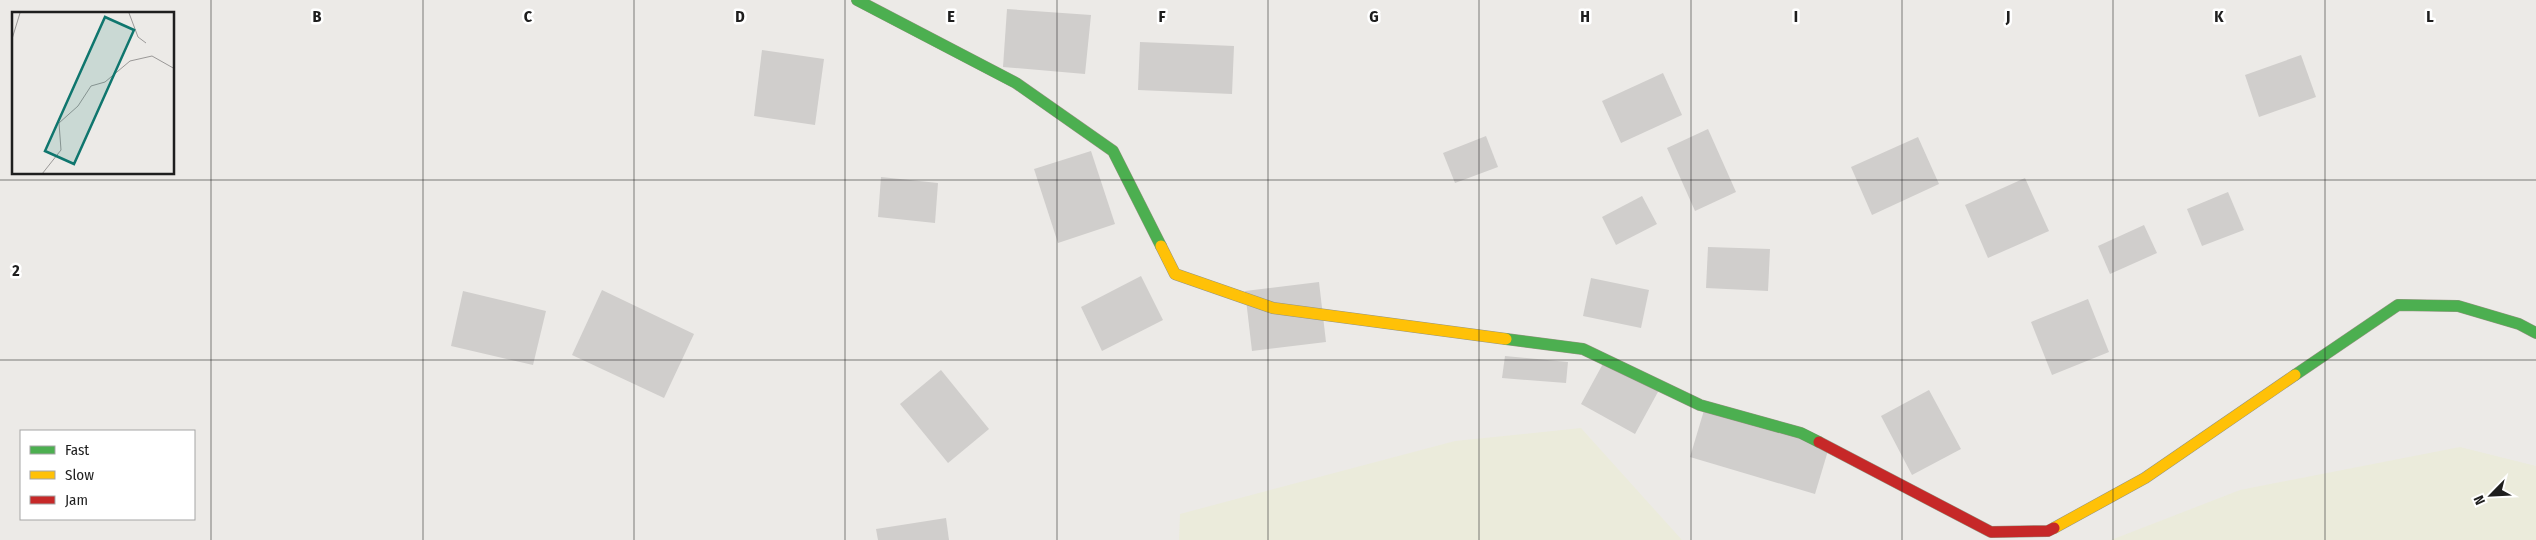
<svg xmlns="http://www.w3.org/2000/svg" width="2536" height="540" viewBox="0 0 2536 540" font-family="'Fira Sans Condensed',sans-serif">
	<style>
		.farmland { fill: #ebebdb }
		.building { fill: #d0cecc }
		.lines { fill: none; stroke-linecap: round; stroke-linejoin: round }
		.fast-casing { stroke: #949481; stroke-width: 12 }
		.slow-casing { stroke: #949481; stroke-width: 12 }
		.jam-casing { stroke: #949481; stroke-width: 12 }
		.fast { stroke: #4caf50; stroke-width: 11 }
		.slow { stroke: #ffc107; stroke-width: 11 }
		.jam { stroke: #c62828; stroke-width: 11 }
		.grid { fill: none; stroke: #1e1e1e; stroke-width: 1; stroke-opacity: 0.55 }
		.inset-road { fill: none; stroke: #9a9897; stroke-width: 1 }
		.view { fill: #0f766e; fill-opacity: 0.15; stroke: #0f766e; stroke-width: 2.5 }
		.inset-edge { fill: none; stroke: #1e1e1e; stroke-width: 2.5 }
		.grid-label { font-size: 16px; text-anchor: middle; font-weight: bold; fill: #1e1e1e; stroke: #fff; stroke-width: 5; stroke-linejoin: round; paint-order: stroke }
	</style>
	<rect width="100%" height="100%" fill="#eceae7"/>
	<!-- farmland -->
	<g class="farmland">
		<polygon points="1581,428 1682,540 1179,540 1180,514 1455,441"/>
		<polygon points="2460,447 2536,466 2536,540 2111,540 2240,490"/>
	</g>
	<!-- building -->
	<g class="building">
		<polygon points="1007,9 1091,15 1085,74 1003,67"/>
		<polygon points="1140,42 1234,46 1232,94 1138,90"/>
		<polygon points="762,50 824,59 815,125 754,116"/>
		<polygon points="2301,55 2316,97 2259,117 2245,75"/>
		<polygon points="1663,73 1682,115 1621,143 1602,101"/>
		<polygon points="1708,129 1736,192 1695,211 1667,148"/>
		<polygon points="1486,136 1498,167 1455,183 1443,153"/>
		<polygon points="1918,137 1939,184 1872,215 1851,167"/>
		<polygon points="1091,151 1115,224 1058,243 1034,169"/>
		<polygon points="881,177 938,183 935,223 878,217"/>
		<polygon points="2025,178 2049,231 1988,258 1965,205"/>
		<polygon points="2228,192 2244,230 2202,246 2187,209"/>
		<polygon points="1642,196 1657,224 1616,245 1602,217"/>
		<polygon points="2144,225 2157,253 2110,274 2098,246"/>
		<polygon points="1708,247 1770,249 1768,291 1706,288"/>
		<polygon points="1141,276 1163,320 1102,351 1081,307"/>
		<polygon points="1591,278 1649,290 1641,328 1583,316"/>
		<polygon points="1319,282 1326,342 1252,351 1245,291"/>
		<polygon points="602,290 694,334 664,398 572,355"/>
		<polygon points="463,291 546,311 533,365 451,346"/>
		<polygon points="2088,299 2109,352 2052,375 2031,322"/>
		<polygon points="1505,356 1568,362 1566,383 1502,378"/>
		<polygon points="1605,360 1659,390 1635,434 1581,404"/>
		<polygon points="941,370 989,429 948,463 900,404"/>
		<polygon points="1929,390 1961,449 1912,475 1881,416"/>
		<polygon points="1705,407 1830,444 1815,494 1690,457"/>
		<polygon points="946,518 949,540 878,540 876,529"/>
	</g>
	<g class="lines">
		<!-- fast casing -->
		<g class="fast-casing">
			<g id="fast">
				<polyline points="857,0 1016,83 1113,151 1161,246"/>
				<polyline points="1506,339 1583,349 1700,405 1801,433 1819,442"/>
				<polyline points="2295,375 2398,305 2458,306 2519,324 2536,333"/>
			</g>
		</g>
		<!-- slow casing -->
		<g class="slow-casing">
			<g id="slow">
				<polyline points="1161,246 1175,274 1273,308 1506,339"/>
				<polyline points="2054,528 2145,478 2295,375"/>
			</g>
		</g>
		<!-- jam casing -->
		<g class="jam-casing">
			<polyline id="jam" points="1819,442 1991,532 2048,531 2054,528"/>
		</g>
		<!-- fast -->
		<use href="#fast" class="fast"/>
		<!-- slow -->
		<use href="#slow" class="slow"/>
		<!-- jam -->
		<use href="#jam" class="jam"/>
	</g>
	<!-- grid -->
	<path class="grid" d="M 211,0 L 211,540M 423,0 L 423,540M 634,0 L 634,540M 845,0 L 845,540M 1057,0 L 1057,540M 1268,0 L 1268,540M 1479,0 L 1479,540M 1691,0 L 1691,540M 1902,0 L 1902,540M 2113,0 L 2113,540M 2325,0 L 2325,540M 0,180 L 2536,180M 0,360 L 2536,360"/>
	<!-- overview -->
	<g transform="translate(12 12)">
		<rect width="162" height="162" fill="#eceae7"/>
		<path class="inset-road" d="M 117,1 L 126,25 L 134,31M 0,27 L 8,1M 30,162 L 49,138 L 47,111 L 66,94 L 79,74 L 93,70 L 118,49 L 140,44 L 163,57"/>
		<path class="view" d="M 93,5 L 122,18 L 62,152 L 33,139 Z"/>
		<rect width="162" height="162" class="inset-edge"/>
	</g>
	<g class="grid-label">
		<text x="317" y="22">B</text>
		<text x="528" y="22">C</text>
		<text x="740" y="22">D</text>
		<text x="951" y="22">E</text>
		<text x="1162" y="22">F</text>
		<text x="1374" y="22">G</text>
		<text x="1585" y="22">H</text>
		<text x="1796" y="22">I</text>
		<text x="2008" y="22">J</text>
		<text x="2219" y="22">K</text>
		<text x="2430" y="22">L</text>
		<text x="16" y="276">2</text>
	</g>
	<!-- legend -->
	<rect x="20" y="430" width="175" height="90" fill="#ffffff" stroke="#a5a5a5"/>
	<rect x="30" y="446" width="25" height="8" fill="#4caf50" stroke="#a5a5a5"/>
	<text x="65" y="455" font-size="15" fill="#1e1e1e">Fast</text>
	<rect x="30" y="471" width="25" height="8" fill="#ffc107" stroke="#a5a5a5"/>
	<text x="65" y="480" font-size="15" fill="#1e1e1e">Slow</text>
	<rect x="30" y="496" width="25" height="8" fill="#c62828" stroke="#a5a5a5"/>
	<text x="65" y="505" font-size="15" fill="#1e1e1e">Jam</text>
	<!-- north arrow -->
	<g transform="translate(2491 495) rotate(246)" stroke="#ffffff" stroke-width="4" paint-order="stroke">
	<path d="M0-4L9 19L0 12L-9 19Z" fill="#1e1e1e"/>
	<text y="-8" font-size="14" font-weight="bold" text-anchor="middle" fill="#1e1e1e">N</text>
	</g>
</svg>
